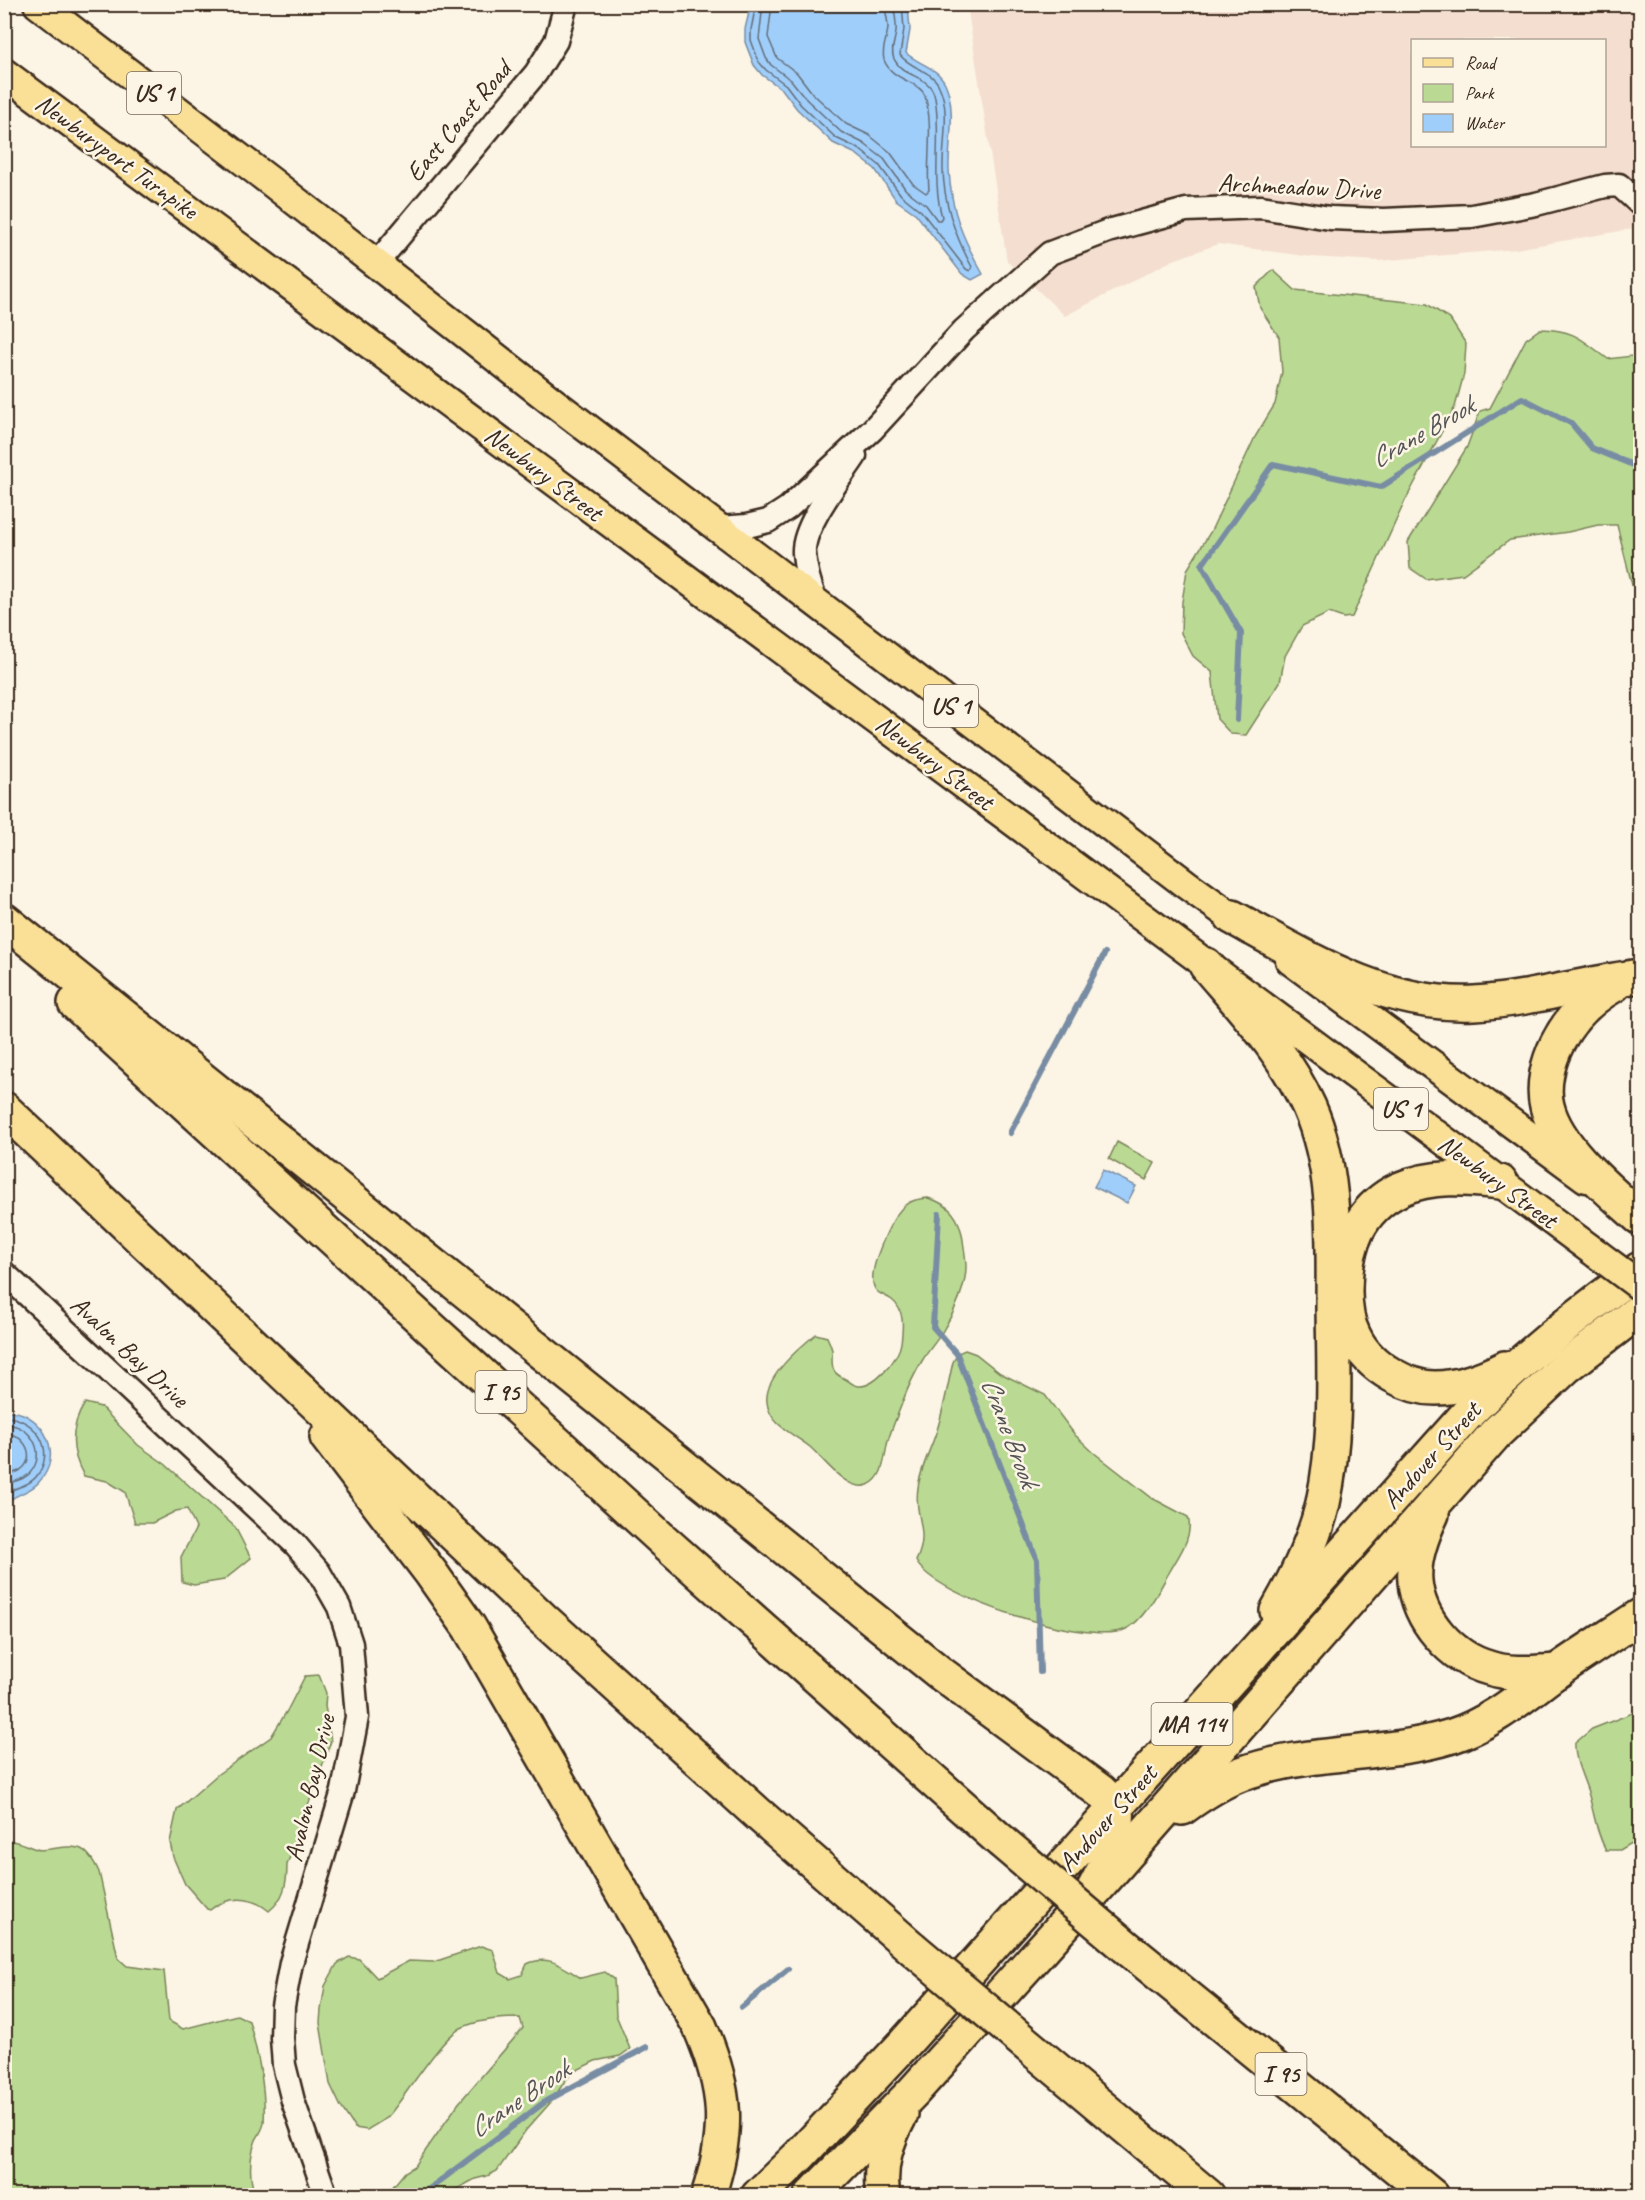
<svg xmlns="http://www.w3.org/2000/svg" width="1645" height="2200" viewBox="0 0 1645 2200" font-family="Caveat,sans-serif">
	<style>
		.built { fill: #f4ded0; fill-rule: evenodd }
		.green { fill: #bada94; stroke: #7a8259; stroke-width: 1.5 }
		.water { fill: #a0cefb; stroke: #788ca3; stroke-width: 1.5 }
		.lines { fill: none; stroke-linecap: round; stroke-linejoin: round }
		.shore { stroke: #636c76; stroke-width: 1.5 }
		.stream { stroke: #788ca3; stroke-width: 6 }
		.minor-casing { stroke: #3b2a1e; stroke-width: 27 }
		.major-casing { stroke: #3b2a1e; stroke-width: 33 }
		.highway-casing { stroke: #3b2a1e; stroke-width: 38 }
		.minor { stroke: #fcf5e5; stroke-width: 22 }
		.major { stroke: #fadf96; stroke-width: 28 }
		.highway { stroke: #fadf96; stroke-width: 33 }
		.major-bridge-casing { stroke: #3b2a1e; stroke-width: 33; stroke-linecap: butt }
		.highway-bridge-casing { stroke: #3b2a1e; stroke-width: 38; stroke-linecap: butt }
		.major-bridge { stroke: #fadf96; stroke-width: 28 }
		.highway-bridge { stroke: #fadf96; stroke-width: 33 }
		.labels { text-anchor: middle; stroke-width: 5; stroke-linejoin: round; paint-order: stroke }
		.shield { fill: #fcf5e5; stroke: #75675a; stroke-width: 1.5 }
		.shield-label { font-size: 24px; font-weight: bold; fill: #3b2a1e }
		.street-label { font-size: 26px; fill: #3b2a1e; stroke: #fcf5e5 }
		.water-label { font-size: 27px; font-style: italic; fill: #545355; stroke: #fcf5e5 }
	</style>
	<rect width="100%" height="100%" fill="#fcf5e5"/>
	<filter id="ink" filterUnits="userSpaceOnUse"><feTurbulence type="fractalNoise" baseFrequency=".0167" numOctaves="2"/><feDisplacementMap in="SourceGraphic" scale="12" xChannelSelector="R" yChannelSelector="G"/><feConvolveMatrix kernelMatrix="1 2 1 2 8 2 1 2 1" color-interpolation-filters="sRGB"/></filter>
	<g filter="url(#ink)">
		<!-- built -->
		<path class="built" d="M 967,5 L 1640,5 L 1640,231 L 1638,228 L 1516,249 L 1378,261 L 1312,257 L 1218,244 L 1171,261 L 1065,316 L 1007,261 ZM 1412,40 L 1604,40 L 1604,146 L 1412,146 Z"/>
		<!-- green -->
		<g class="green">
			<polygon points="1273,270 1295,290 1427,304 1450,319 1466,344 1464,374 1455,407 1405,501 1352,617 1343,618 1329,613 1302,626 1285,656 1280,682 1246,735 1231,734 1217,719 1212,672 1193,656 1181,633 1182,602 1187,570 1211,531 1255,437 1275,404 1282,372 1279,337 1260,308 1256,287"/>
			<path d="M 1540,329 C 1575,330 1581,339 1608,359 L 1640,355 L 1640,596 L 1633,589 L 1617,525 L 1598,525 L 1568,532 L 1510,540 L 1463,574 L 1426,579 L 1410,568 L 1408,542 L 1467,447 L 1480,411 L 1490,408 L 1526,339 Z"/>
			<polygon points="1117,1142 1155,1163 1146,1180 1109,1159"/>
			<path d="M 928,1198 C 950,1204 960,1218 963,1240 C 964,1249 966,1258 966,1267 C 966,1286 955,1311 945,1327 C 939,1339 929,1349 922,1361 C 915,1373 909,1385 904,1398 C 899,1412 892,1427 888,1441 C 884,1455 885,1478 868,1485 C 847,1493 823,1458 810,1447 C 794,1434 769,1425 767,1402 C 764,1377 799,1348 816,1334 L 827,1337 C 829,1341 831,1346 832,1350 C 833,1357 830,1366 835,1372 C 837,1375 843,1378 847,1380 C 850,1382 854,1386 858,1386 C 875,1388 899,1358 901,1343 C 903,1328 905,1310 892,1300 C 884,1294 875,1295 873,1283 C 870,1266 890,1220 903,1207 C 910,1200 919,1199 928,1198 Z"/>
			<path d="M 965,1350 L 976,1354 L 1000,1373 L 1045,1395 L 1075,1435 L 1093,1452 L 1152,1498 L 1188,1517 C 1194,1536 1179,1555 1170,1571 C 1160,1588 1145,1620 1126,1629 C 1090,1647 934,1597 916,1561 C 931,1530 913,1517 918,1488 C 920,1469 931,1449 937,1430 C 944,1408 948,1384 953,1362 L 958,1353 Z"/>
			<path d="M 85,1403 L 101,1407 L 138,1445 L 165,1464 L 235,1527 L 251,1558 L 224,1580 L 194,1585 L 182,1582 L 181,1557 L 196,1528 L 187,1509 L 176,1511 L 152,1523 L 135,1523 L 125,1492 L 107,1481 L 84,1476 C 70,1452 70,1427 85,1403 Z"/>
			<path d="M 319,1675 L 326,1693 L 325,1706 L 331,1741 L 287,1865 C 287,1884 284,1899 269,1911 C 251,1896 228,1895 210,1910 L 207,1909 L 185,1884 L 173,1857 L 170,1842 L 177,1810 L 218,1774 L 271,1737 L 287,1711 L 305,1676 Z"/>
			<path d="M 1640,1710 L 1640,1838 L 1620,1850 L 1606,1850 C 1596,1833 1594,1812 1588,1792 C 1583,1776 1574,1760 1575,1743 L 1592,1729 Z"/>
			<path d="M 5,1840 C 19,1841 24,1845 36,1849 C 40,1851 46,1849 50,1849 C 78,1845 86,1844 99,1872 L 118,1958 L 127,1966 L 164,1971 L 169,2021 L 183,2029 L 237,2015 L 249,2021 C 258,2054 266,2089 264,2123 C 263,2129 259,2135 256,2140 C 249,2158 249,2177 255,2195 L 5,2195 Z"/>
			<path d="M 481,1946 L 493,1950 L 500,1973 L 510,1979 L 522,1975 L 527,1964 C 550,1954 561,1966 581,1978 L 605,1972 L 614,1979 L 616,2015 L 630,2049 L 620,2056 L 595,2061 L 573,2072 L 565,2081 L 551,2102 L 526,2130 L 497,2171 L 487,2176 L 475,2179 L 446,2195 L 386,2195 L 405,2172 L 415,2166 L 458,2104 L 523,2028 L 520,2018 C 501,2018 478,2020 461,2028 C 441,2038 406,2095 390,2114 C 384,2121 374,2125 367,2130 L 355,2128 L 341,2107 L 330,2084 L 320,2023 L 321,2010 L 325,1986 L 337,1964 L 349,1957 L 359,1959 L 377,1978 L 409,1961 L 434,1962 Z"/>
		</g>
		<!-- water -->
		<g class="water">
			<path d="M 751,4 L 908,5 L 910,30 L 906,53 C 918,64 937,67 945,83 C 957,109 948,143 949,170 C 951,212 963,239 983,274 L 972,280 L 962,274 L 916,214 L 896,200 L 875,169 L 856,154 L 833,143 L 797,109 L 782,89 L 762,75 L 754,65 L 745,42 L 745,29 Z"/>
			<polygon points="1103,1170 1136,1186 1127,1203 1094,1187"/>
			<path d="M 11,1411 C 45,1415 64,1456 39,1482 C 29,1494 14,1493 5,1505 L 5,1412 Z"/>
		</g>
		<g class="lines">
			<!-- shore -->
			<g class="shore">
				<path d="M 756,4 L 751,30 L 751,40 L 759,62 L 766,70 L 786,85 L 801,105 L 836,138 L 859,149 L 879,165 L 901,195 L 921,211 L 966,269 L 970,271 L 972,267 C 955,236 944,205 943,170 C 942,144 951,111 939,86 C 932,70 911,69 900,55 L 904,29 L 902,4"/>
				<path d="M 763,4 L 759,39 L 766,58 L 771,65 L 791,80 L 807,100 L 841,132 L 863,143 L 884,159 L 906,190 L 926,205 L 937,220 L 940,220 L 942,217 C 931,178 942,138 935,98 C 931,74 904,79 894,59 C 890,51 895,40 896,32 C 897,23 894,13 894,4"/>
				<path d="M 772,4 L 768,37 L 777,58 L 797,73 L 813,94 L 846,124 L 869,135 L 890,152 L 913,184 L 926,193 L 929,190 C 926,160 934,126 925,96 C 920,81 892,81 884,60 C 881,49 887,39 888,28 C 888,20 885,12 885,4"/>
				<path d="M 4,1417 C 35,1417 58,1450 36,1477 C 27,1488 13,1486 4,1496"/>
				<path d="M 4,1424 C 30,1424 48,1452 30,1473 C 23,1481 13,1481 4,1485"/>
				<path d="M 4,1433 C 24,1433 39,1458 19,1471 C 15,1473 9,1474 4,1475"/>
			</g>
			<!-- stream -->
			<g class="stream">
				<polyline points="1237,720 1241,633 1202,565 1273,464 1381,487 1522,398 1571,423 1592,448 1640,468"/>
				<polyline points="1010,1133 1105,953"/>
				<polyline points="939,1214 933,1327 957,1354 1037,1560 1040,1672"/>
				<polyline points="742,2007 788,1969"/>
				<polyline points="420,2196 546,2101 647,2047"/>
			</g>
			<!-- minor casing -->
			<g class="minor-casing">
				<g id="minor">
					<polyline points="376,264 536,73 556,41 566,4"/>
					<polyline points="719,528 747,526 768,521 788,508 872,430 964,330 1050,253 1108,231 1186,210 1261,207 1330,218 1384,220 1472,216 1536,204 1605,186 1619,185 1640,204"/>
					<path d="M 816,602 C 810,586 805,570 804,553 C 802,526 840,479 855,456"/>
					<polyline points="4,1273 295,1544 319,1572 339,1607 351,1644 357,1717 343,1791 291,1963 283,2006 282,2038 284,2065 293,2101 326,2196"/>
				</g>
			</g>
			<!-- major casing -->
			<g class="major-casing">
				<g id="major">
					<polyline points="38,4 270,181 549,399 1187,885 1250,930"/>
					<polyline points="4,73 1597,1254"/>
					<polyline points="1290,960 1586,1178"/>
				</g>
			</g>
			<!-- highway casing -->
			<g class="highway-casing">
				<g id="highway">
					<path d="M 1232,917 C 1307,958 1385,1007 1474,1003 C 1530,1000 1585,983 1640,976"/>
					<path d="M 4,920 L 940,1673 L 1100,1791 L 1117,1807 C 1120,1840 1106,1867 1090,1896"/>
					<path d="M 1206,965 C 1244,1010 1285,1053 1309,1107 C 1337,1171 1333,1242 1333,1309 C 1334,1374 1337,1438 1323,1503 C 1314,1541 1296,1578 1277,1611"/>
					<path d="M 1614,985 C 1589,999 1570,1018 1557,1044 C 1548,1062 1542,1086 1547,1106 C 1557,1148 1610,1191 1640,1218"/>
					<polyline points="75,1003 664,1541 1001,1841"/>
					<polyline points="4,1109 543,1619 757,1813 912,1948"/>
					<path d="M 1500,1182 C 1466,1178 1432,1175 1400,1189 C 1358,1209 1345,1248 1345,1291 C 1345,1306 1347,1323 1354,1336 C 1362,1353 1376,1366 1392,1375 C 1404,1382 1420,1388 1435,1388 C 1460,1388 1483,1379 1505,1368"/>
					<path d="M 327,1437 L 431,1573 L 469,1627 L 700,2027 C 727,2090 730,2130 708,2196"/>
					<path d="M 1432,1514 C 1422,1535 1413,1558 1415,1581 C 1418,1620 1452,1658 1489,1668 C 1511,1675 1535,1672 1558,1671"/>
					<path d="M 1182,1808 C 1200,1795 1220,1782 1241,1774 C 1309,1749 1384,1757 1452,1736 C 1492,1723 1524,1695 1557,1671 C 1584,1652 1613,1634 1640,1616"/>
					<polyline points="1131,1951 1432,2196"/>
					<polyline points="1037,2053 1208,2196"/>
					<path d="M 758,2196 L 800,2155 L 905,2043 L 1470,1411 C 1523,1358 1580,1312 1640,1269"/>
					<polyline points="811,2196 913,2092 1090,1896 1496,1433 1566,1367 1640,1310"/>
					<path d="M 883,2196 C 878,2166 887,2140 901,2114"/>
				</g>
			</g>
			<!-- minor -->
			<use href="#minor" class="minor"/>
			<!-- major -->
			<use href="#major" class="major"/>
			<!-- highway -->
			<use href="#highway" class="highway"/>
			<!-- major-bridge casing -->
			<g class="major-bridge-casing">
				<polyline id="major-bridge" points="1597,1254 1640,1286"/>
			</g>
			<!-- highway-bridge casing -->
			<g class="highway-bridge-casing">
				<g id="highway-bridge">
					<polyline points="1001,1841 1131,1951"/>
					<polyline points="912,1948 1037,2053"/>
				</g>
			</g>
			<!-- major-bridge -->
			<use href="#major-bridge" class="major-bridge"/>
			<!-- highway-bridge -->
			<use href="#highway-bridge" class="highway-bridge"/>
		</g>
	</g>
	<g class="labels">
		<!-- shield labels -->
		<g class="shield">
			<rect x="127" y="72" width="54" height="42" rx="4.5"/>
			<rect x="924" y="685" width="54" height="42" rx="4.5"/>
			<rect x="1374" y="1088" width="54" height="42" rx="4.5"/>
			<rect x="475.5" y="1371" width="51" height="42" rx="4.5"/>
			<rect x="1151.5" y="1703" width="81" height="42" rx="4.5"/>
			<rect x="1255.5" y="2053" width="51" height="42" rx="4.5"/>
		</g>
		<g class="shield-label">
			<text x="154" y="101">US 1</text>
			<text x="951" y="714">US 1</text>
			<text x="1401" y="1117">US 1</text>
			<text x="501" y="1400">I 95</text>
			<text x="1192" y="1732">MA 114</text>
			<text x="1281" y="2082">I 95</text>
		</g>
		<!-- street labels -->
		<g class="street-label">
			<text transform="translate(458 121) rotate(-50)" y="9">East Coast Road</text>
			<text transform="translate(117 156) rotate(36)" y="9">Newburyport Turnpike</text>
			<text transform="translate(1299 186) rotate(3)" y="9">Archmeadow Drive</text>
			<text transform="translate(544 473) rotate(37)" y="9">Newbury Street</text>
			<text transform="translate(935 762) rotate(37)" y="9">Newbury Street</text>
			<text transform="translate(1498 1181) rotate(36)" y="9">Newbury Street</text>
			<text transform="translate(130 1351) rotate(43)" y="9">Avalon Bay Drive</text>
			<text transform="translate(1431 1455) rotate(-48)" y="9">Andover Street</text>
			<text transform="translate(309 1788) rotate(-77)" y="9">Avalon Bay Drive</text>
			<text transform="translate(1107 1818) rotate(-48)" y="9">Andover Street</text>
		</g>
		<!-- water labels -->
		<g class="water-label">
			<text transform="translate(1422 432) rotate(-30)" y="9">Crane Brook</text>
			<text transform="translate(1010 1432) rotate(69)" y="9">Crane Brook</text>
			<text transform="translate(519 2099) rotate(-34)" y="9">Crane Brook</text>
		</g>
	</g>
	<!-- margin -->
	<rect width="1645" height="2200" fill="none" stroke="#fcf5e5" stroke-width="24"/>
	<rect x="12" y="12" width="1621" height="2176" fill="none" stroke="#3b2a1e" stroke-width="2" filter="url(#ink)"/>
	<!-- legend -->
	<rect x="1411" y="39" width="195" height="108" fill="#fcf5e5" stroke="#afa495" stroke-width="1.5"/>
	<rect x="1423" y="58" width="30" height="9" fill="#fadf96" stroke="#afa495" stroke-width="1.5"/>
	<text x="1465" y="69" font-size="18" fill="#3b2a1e">Road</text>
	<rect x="1423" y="84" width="30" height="18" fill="#bada94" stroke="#afa495" stroke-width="1.5"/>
	<text x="1465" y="99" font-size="18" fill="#3b2a1e">Park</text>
	<rect x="1423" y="114" width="30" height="18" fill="#a0cefb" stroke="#afa495" stroke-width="1.5"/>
	<text x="1465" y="129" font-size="18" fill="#3b2a1e">Water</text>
</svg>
